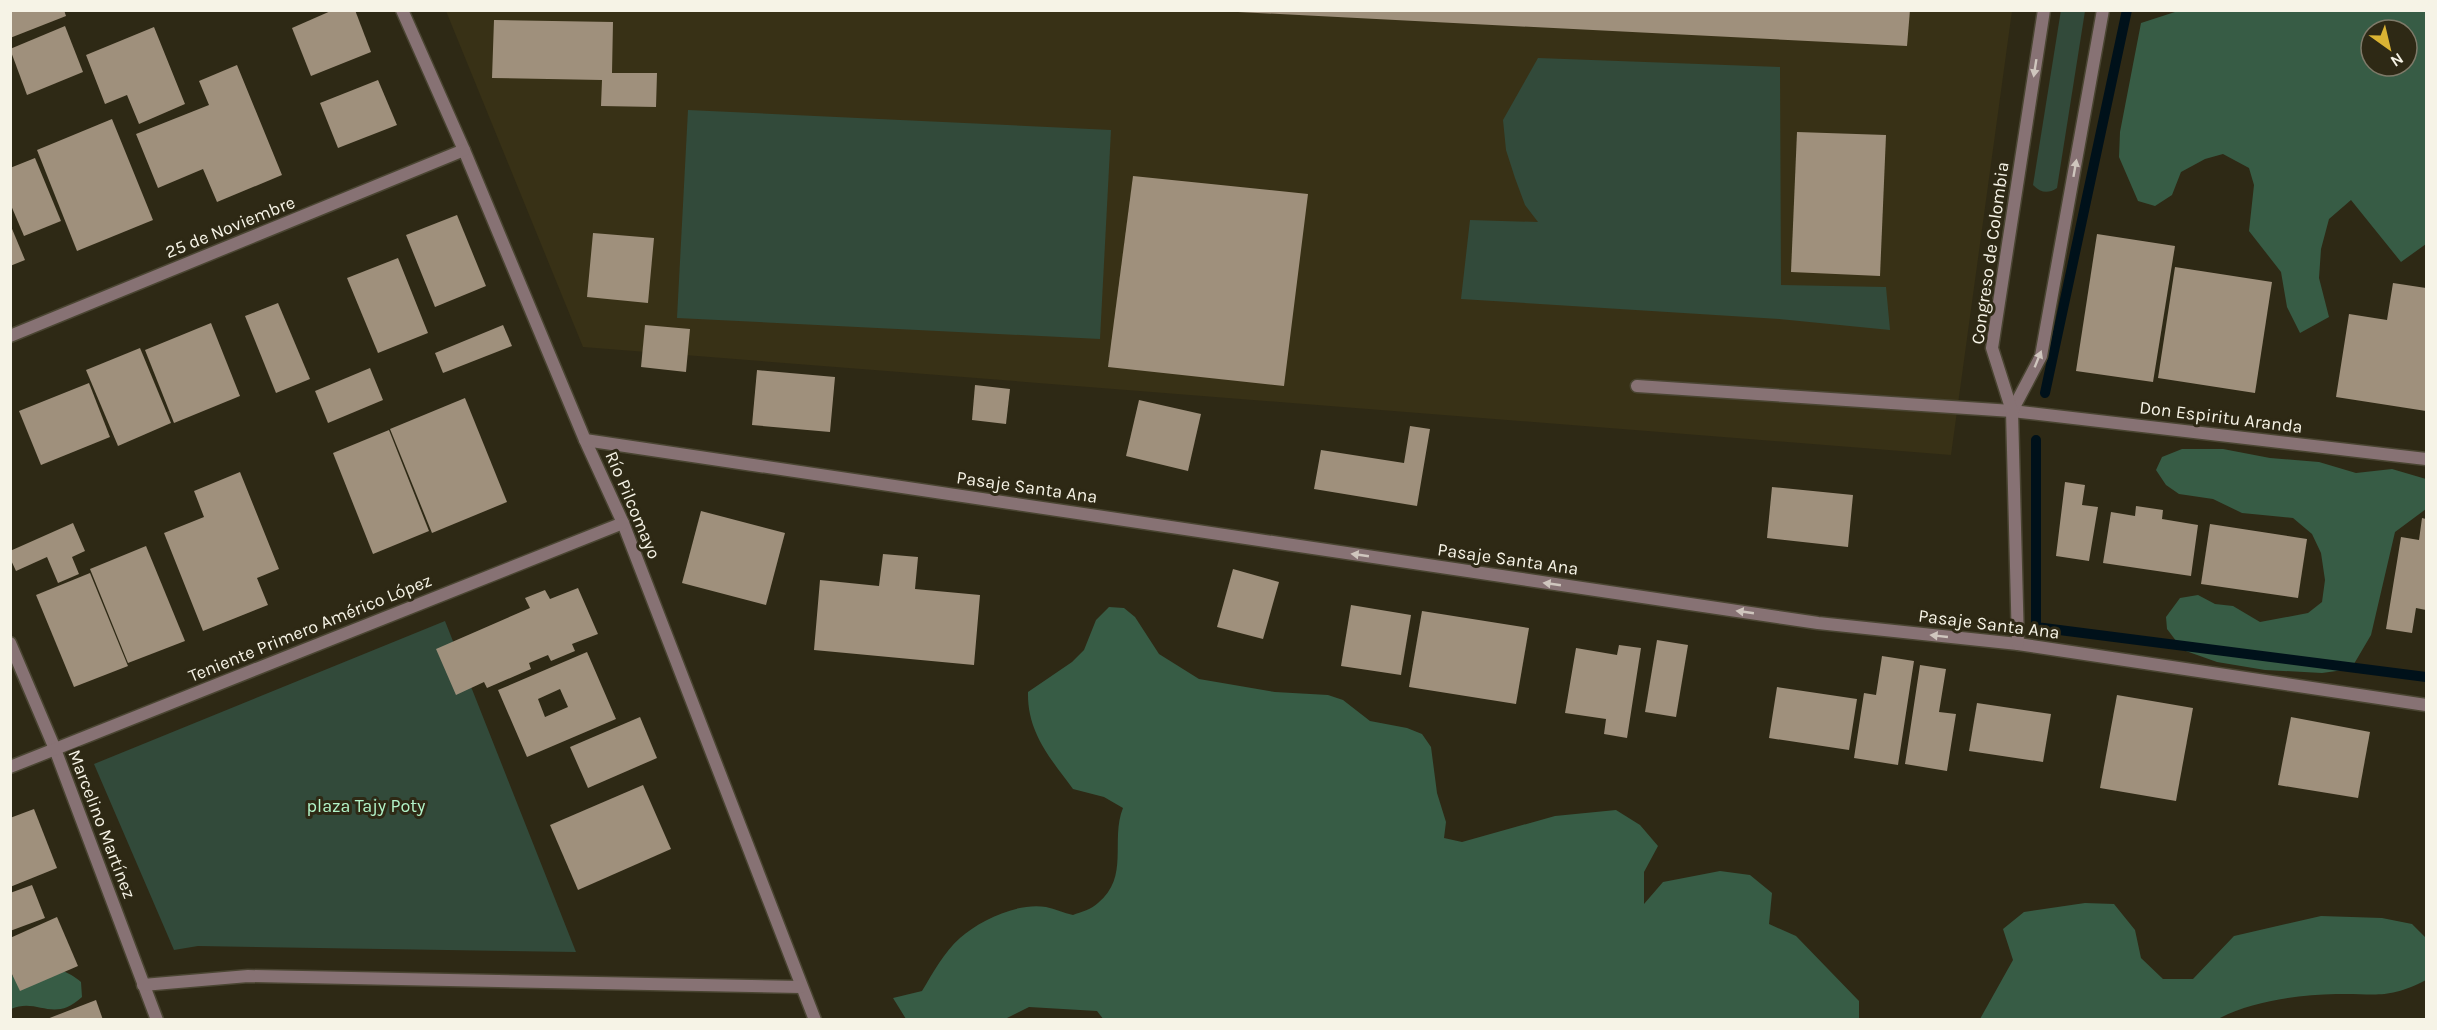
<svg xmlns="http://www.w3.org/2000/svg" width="2437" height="1030" viewBox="0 0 2437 1030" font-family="Karla,sans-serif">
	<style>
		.built { fill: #383116 }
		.green { fill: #324a3a }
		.forest { fill: #375c45; fill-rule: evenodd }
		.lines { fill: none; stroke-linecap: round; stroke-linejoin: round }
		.stream { stroke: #00111a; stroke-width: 10 }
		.building { fill: #9f907c; fill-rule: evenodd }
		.lane-casing { stroke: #4a4532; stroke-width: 15 }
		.street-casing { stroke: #4a4532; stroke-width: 15 }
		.lane { stroke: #877274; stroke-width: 12 }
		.street { stroke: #877274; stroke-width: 12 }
		.oneway { fill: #cfc6be }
		.labels { text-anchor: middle; stroke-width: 6; stroke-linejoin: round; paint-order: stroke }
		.street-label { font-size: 18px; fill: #f6f3e6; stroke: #2e2915 }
		.park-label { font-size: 18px; fill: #b3f4c9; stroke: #2e2915 }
	</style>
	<rect width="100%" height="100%" fill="#2e2915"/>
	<!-- built -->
	<polygon class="built" points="446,11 2012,11 1951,455 583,347"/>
	<!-- green -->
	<g class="green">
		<path d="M 2061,10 L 2085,11 L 2057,188 C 2048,194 2041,193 2033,185 Z"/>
		<polygon points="1538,58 1780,67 1781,285 1886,287 1890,330 1779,319 1461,299 1470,220 1538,222 1525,205 1515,178 1506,150 1503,120"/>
		<polygon points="688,110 1111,130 1100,339 677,318"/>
		<polygon points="445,621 576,952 198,946 174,950 94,764"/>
	</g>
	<!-- forest -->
	<g class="forest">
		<path d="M 2178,11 L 2426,11 L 2426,244 L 2401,262 L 2351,200 L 2329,219 L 2321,249 L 2319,278 L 2329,317 L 2300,333 L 2287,307 L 2281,272 L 2249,231 L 2254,185 L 2249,168 L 2223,154 L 2205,159 L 2181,172 L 2172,195 L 2155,206 L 2138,201 L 2119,157 L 2120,132 L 2141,23 ZM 2371,30 L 2407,30 L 2407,66 L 2371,66 Z"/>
		<polygon points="2182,449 2223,449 2270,458 2319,462 2356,473 2392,469 2426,479 2426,509 2395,532 2371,635 2351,669 2322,673 2265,670 2217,662 2183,650 2167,629 2166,617 2180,598 2198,595 2215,604 2233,606 2260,622 2308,613 2322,602 2325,580 2321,553 2312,534 2293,518 2242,513 2213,499 2179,494 2166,485 2156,470 2162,457"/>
		<path d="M 1109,607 L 1124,608 L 1135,617 L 1159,654 L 1199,679 L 1275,692 L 1328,695 L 1343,700 L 1370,721 L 1407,728 L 1422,734 L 1431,747 L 1437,793 L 1446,822 L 1444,838 L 1462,842 L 1555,816 L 1616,810 L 1640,825 L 1658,846 L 1644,872 L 1644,904 L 1663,882 L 1720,871 L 1750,875 L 1772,893 L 1769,924 L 1796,936 L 1859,1001 L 1859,1019 L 1104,1020 L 1097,1011 L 1029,1007 L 1005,1019 L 906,1019 L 893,998 L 922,991 C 933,973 944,952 960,938 C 980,920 1019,902 1046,907 C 1055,909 1064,913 1073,915 C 1081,912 1092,909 1098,903 C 1130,877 1110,840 1123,808 L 1104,797 L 1073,789 C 1050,758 1027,732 1028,692 L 1072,662 L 1084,650 L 1096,620 Z"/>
		<path d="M 2085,903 L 2114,904 L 2135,930 L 2141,958 L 2163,979 L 2193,979 L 2234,936 L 2321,916 L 2382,918 L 2412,924 L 2426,938 L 2426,980 C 2387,1000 2377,993 2336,994 C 2297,995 2252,1001 2218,1019 L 1980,1019 L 2013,960 L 2003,929 L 2024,912 Z"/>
		<path d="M 38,967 C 56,968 67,970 81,982 L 82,997 C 53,1024 38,997 11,1009 L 11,976 Z"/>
	</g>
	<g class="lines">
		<!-- stream -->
		<g class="stream">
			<polyline points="2045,393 2127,10"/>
			<polyline points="2036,440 2036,627 2426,677"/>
		</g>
	</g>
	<!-- building -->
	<g class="building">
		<polygon points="10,10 64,10 66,16 10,38"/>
		<polygon points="333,10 355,10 371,52 311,76 292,28"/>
		<polygon points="1199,10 1910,10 1907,46"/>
		<polygon points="494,20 613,22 612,73 657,73 656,107 601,106 602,80 492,78"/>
		<polygon points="65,26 83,72 27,95 10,49"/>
		<polygon points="154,27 185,104 139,124 127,95 105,104 86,55"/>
		<polygon points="237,65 282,175 217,202 203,169 158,188 136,134 209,105 199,81"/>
		<polygon points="378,80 397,125 338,148 320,103"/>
		<polygon points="112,119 153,220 77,251 37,150"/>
		<polygon points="1797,132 1886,135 1880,276 1791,272"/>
		<polygon points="35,158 61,221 24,236 10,203 10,168"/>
		<polygon points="1133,176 1308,194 1284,386 1108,367"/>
		<polygon points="457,215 486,286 435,307 406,235"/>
		<polygon points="10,224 25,260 10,266"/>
		<polygon points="593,233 654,238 648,303 587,297"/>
		<polygon points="2097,234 2175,246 2153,382 2076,371"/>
		<polygon points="398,258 428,333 378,353 347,278"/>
		<polygon points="2175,267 2272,282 2255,393 2158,378"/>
		<polygon points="2393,283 2426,288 2426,411 2336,397 2349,314 2387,320"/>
		<polygon points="278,303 310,379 276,393 245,316"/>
		<polygon points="211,323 240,396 174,423 145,350"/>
		<polygon points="503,325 512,346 443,373 435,353"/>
		<polygon points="645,325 690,329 686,372 641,367"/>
		<polygon points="140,348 171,423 118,446 86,370"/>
		<polygon points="370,368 383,400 328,423 315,391"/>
		<polygon points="757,370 835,377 830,432 752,425"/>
		<polygon points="89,383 110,437 41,465 19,411"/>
		<polygon points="975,385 1010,389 1006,424 972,420"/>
		<polygon points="465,398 507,502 432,533 390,429"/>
		<polygon points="1139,400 1201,414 1188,471 1126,456"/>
		<polygon points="1410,426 1430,429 1417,506 1314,489 1321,450 1404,463"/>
		<polygon points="389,430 429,531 373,554 333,453"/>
		<polygon points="240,472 279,569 257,578 268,605 203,631 164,533 204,517 194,491"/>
		<polygon points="2065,482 2085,485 2082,505 2098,507 2089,561 2056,556"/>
		<polygon points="1772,487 1853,495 1848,547 1767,538"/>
		<polygon points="2136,506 2163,510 2162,519 2198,525 2191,576 2103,563 2111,512 2135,516"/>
		<polygon points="701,511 785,533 766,605 682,583"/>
		<polygon points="2422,518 2426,519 2426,610 2416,608 2412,633 2386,629 2401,537 2419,540"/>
		<polygon points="73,523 85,551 72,557 79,574 58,583 47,557 16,571 10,558 10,551"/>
		<polygon points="2210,524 2307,539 2298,598 2201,584"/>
		<polygon points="146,546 185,641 128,663 90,569"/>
		<polygon points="883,554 918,557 915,589 980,595 974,665 814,650 820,580 879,586"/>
		<polygon points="1233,569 1279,582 1263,639 1217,627"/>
		<polygon points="90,573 128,666 74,687 36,595"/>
		<polygon points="578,588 598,634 572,644 575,651 551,661 548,655 529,663 531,669 487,688 484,682 456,695 436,649 530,608 525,598 545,590 550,599"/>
		<polygon points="1351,605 1411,615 1401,675 1341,666"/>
		<polygon points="1422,611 1529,628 1516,704 1409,687"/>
		<polygon points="1657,640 1688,645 1676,717 1645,712"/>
		<polygon points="1619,645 1641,648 1627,738 1604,734 1606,719 1565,713 1576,648 1617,655"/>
		<path d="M 587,652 L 616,719 L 527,757 L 498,690 ZM 560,689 L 568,707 L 545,717 L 538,699 Z"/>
		<polygon points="1882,656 1914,661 1898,765 1854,758 1864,693 1876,695"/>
		<polygon points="1920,665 1946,669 1939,712 1956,714 1947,771 1905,764"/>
		<polygon points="1777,687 1857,699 1849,750 1769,738"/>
		<polygon points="2117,695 2193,708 2176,801 2100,788"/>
		<polygon points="1977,703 2051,714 2043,762 1969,751"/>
		<polygon points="640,717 657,758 588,788 570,747"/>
		<polygon points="2291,717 2370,732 2358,798 2278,785"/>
		<polygon points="643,785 671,849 578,890 550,825"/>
		<polygon points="34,809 57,868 10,887 10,818"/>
		<polygon points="32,885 45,918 10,931 10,893"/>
		<polygon points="57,917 78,966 20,991 10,970 10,938"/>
		<polygon points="96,1000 103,1020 47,1020 47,1019"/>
	</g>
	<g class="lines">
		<!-- lane casing -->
		<g class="lane-casing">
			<polyline id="lane" points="1637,386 2012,411"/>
		</g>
		<!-- street casing -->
		<g class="street-casing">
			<g id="street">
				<polyline points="402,10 464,150 585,440 623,523 815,1020"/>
				<polyline points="10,336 464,150"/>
				<polyline points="2012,411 2426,459"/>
				<polyline points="2012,411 2041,356 2103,10"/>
				<polyline points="585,440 1818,623 2018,644 2426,705"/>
				<polyline points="10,643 55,749 157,1020"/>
				<polyline points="2018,644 2012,411 1992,348 2044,10"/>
				<polyline points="10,767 623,523"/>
				<polyline points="143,985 248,976 801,987"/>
			</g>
		</g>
		<!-- lane -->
		<use href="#lane" class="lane"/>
		<!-- street -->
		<use href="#street" class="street"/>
	</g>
	<!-- one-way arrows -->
	<defs><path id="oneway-solid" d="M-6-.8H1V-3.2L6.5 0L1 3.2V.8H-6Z" transform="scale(1.5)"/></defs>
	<g class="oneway">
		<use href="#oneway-solid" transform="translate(2035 68) rotate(99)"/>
		<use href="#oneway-solid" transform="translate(2075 168) rotate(-80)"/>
		<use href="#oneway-solid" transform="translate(2038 359) rotate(-68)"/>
		<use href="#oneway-solid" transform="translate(1360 555) rotate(-172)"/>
		<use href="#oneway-solid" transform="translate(1552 584) rotate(-172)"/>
		<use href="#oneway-solid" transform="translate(1745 612) rotate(-172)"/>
		<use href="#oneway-solid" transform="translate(1939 636) rotate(-174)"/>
	</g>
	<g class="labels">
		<!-- street labels -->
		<g class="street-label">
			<text transform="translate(230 227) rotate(-22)" y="6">25 de Noviembre</text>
			<text transform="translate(1990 253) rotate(-82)" y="6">Congreso de Colombia</text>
			<text transform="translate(2221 417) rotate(7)" y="6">Don Espiritu Aranda</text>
			<text transform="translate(1027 487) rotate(8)" y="6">Pasaje Santa Ana</text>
			<text transform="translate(633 505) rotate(67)" y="6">Río Pilcomayo</text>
			<text transform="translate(1508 559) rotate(8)" y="6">Pasaje Santa Ana</text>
			<text transform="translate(1989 624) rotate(7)" y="6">Pasaje Santa Ana</text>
			<text transform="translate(310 628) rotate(-22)" y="6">Teniente Primero Américo López</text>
			<text transform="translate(102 824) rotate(69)" y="6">Marcelino Martínez</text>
		</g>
		<!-- park labels -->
		<g class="park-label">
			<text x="366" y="812">plaza Tajy Poty</text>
		</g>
	</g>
	<!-- border -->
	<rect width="2437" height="1030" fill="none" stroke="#f6f3e6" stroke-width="24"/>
	<!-- north arrow -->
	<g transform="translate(2389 48) rotate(146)"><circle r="28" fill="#2e2915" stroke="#7e7a69" stroke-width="1.5"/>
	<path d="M0-4.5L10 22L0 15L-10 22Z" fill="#dab333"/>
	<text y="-9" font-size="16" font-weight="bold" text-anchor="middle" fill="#f6f3e6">N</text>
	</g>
</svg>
